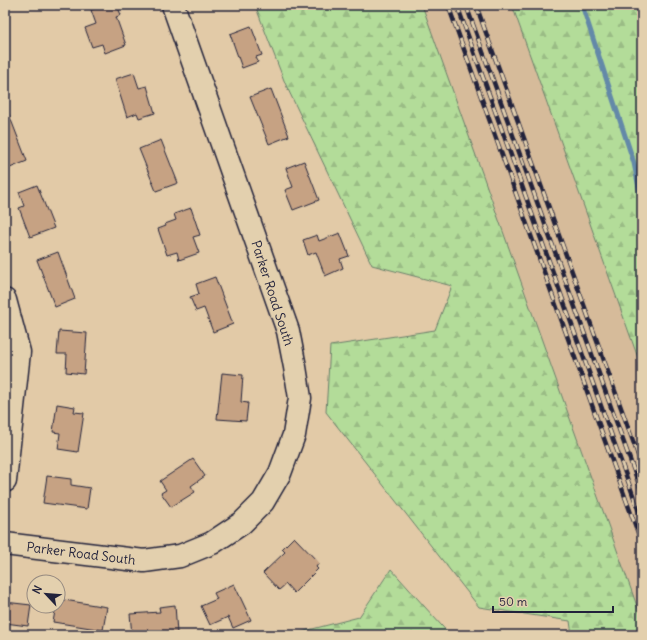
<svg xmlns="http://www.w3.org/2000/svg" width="647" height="640" viewBox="0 0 647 640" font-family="Delius,sans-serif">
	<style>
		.built { fill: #d6bb9a }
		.forest { fill: url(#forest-firs); stroke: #6a7f6a }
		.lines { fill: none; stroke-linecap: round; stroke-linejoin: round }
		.stream { stroke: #6489a8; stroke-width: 5 }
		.building { fill: #c6a283; stroke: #22223b }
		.minor-casing { stroke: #22223b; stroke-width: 25 }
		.minor { stroke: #e3d0ae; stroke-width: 22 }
		.rail-casing { stroke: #22223b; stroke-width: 4.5 }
		.rail { stroke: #e3d0ae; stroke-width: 3; stroke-dasharray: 9; stroke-linecap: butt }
		.labels { text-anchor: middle; stroke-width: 3; stroke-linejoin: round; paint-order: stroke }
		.street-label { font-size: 13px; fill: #22223b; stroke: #e3d0ae }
	</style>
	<defs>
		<pattern id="forest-firs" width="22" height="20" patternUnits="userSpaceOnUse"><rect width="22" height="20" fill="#b3dc99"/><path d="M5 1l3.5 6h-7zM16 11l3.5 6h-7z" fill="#9abc85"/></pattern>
	</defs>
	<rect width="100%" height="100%" fill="#e2caa7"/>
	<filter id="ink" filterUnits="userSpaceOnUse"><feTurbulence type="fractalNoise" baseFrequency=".025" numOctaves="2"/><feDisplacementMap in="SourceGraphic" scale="8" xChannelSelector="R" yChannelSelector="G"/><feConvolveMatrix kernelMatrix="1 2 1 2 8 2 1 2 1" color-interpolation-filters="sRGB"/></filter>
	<g filter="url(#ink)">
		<!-- built -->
		<polygon class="built" points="422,5 512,5 642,369 642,620"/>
		<!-- forest -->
		<g class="forest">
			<polygon points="255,5 422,5 642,620 642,635 572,635 570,621 479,607 326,412 330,346 435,330 452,286 372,265 285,83"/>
			<polygon points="512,5 642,5 642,369"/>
			<polygon points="391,569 450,635 289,635 359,617"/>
		</g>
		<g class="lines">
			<!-- stream -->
			<polyline class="stream" points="582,5 634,163 642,203"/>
		</g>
		<!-- building -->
		<g class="building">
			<polygon points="104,5 117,5 121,15 116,17 126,45 105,53 102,44 92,47 85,28 96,24 91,10"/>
			<polygon points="251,26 262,55 256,57 258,62 242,68 230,34"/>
			<polygon points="134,73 139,88 147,86 155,113 139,118 137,113 127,117 115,79"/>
			<polygon points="271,89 289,136 269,144 250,97"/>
			<polygon points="5,107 6,107 27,161 5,170"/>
			<polygon points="161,140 178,183 156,191 139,149"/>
			<polygon points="304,161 319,200 293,210 285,190 293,187 286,168"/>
			<polygon points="37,185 54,228 30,237 19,208 24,206 19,192"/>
			<polygon points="191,208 200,235 193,237 199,253 179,260 177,252 167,255 158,229 166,226 165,224 176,220 174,214"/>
			<polygon points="340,233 349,256 340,259 343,268 325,276 316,252 308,255 303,240 317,235 319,241"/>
			<polygon points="58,252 75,299 55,307 37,260"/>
			<polygon points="215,277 233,324 213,332 204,308 196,311 190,297 199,294 196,284"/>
			<polygon points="59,331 87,333 84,374 66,372 67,354 57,354"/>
			<polygon points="222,373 243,375 241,402 248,403 246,421 217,419"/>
			<polygon points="57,404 75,407 74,412 84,413 78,452 58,449 60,433 53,432"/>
			<polygon points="193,459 205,476 191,486 195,492 171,507 161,493 166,490 160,481"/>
			<polygon points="47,476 71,479 71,485 90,488 87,509 43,503"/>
			<polygon points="294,537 319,563 316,567 318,569 294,593 286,584 279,590 263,573 285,552 282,549"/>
			<polygon points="234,584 251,620 233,628 228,617 210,625 201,606 217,599 214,593"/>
			<polygon points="58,599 107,607 103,630 53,622 56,606 58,606"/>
			<polygon points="5,602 31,605 28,626 5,623"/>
			<polygon points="175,605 177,633 132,635 130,614 160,612 159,607"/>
		</g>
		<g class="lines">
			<!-- minor casing -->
			<g class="minor-casing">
				<g id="minor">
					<polyline points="5,300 19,352 5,481"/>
					<polyline points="5,544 144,561 180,556 212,543 242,523 263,502 280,473 294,435 300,398 295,367 288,331 173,5"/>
				</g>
			</g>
			<!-- minor -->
			<use href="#minor" class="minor"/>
			<!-- rail casing -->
			<g class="rail-casing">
				<g id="rail">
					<polyline points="448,5 642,544"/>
					<polyline points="457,5 642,520"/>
					<polyline points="466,5 642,493"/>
					<polyline points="476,5 642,466"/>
				</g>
			</g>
			<!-- rail -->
			<use href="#rail" class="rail"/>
		</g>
	</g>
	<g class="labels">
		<!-- street labels -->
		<g class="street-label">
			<text transform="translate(273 293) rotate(72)" y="5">Parker Road South</text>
			<text transform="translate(81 553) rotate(7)" y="5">Parker Road South</text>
		</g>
	</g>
	<!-- margin -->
	<rect width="647" height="640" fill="none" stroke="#e3d0ae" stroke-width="20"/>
	<rect x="10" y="10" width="627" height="620" fill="none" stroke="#22223b" stroke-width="1.5" filter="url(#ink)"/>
	<!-- north arrow -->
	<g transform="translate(46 594) rotate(296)"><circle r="19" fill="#e3d0ae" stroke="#968a80"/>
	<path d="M0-3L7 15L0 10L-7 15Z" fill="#22223b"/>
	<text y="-6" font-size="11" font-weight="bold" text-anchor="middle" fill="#22223b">N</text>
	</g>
	<!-- scale -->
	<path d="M493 606v6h120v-6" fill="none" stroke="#22223b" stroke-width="2"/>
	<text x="499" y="606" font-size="12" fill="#22223b" stroke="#e3d0ae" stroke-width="3" paint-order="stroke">50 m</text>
</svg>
